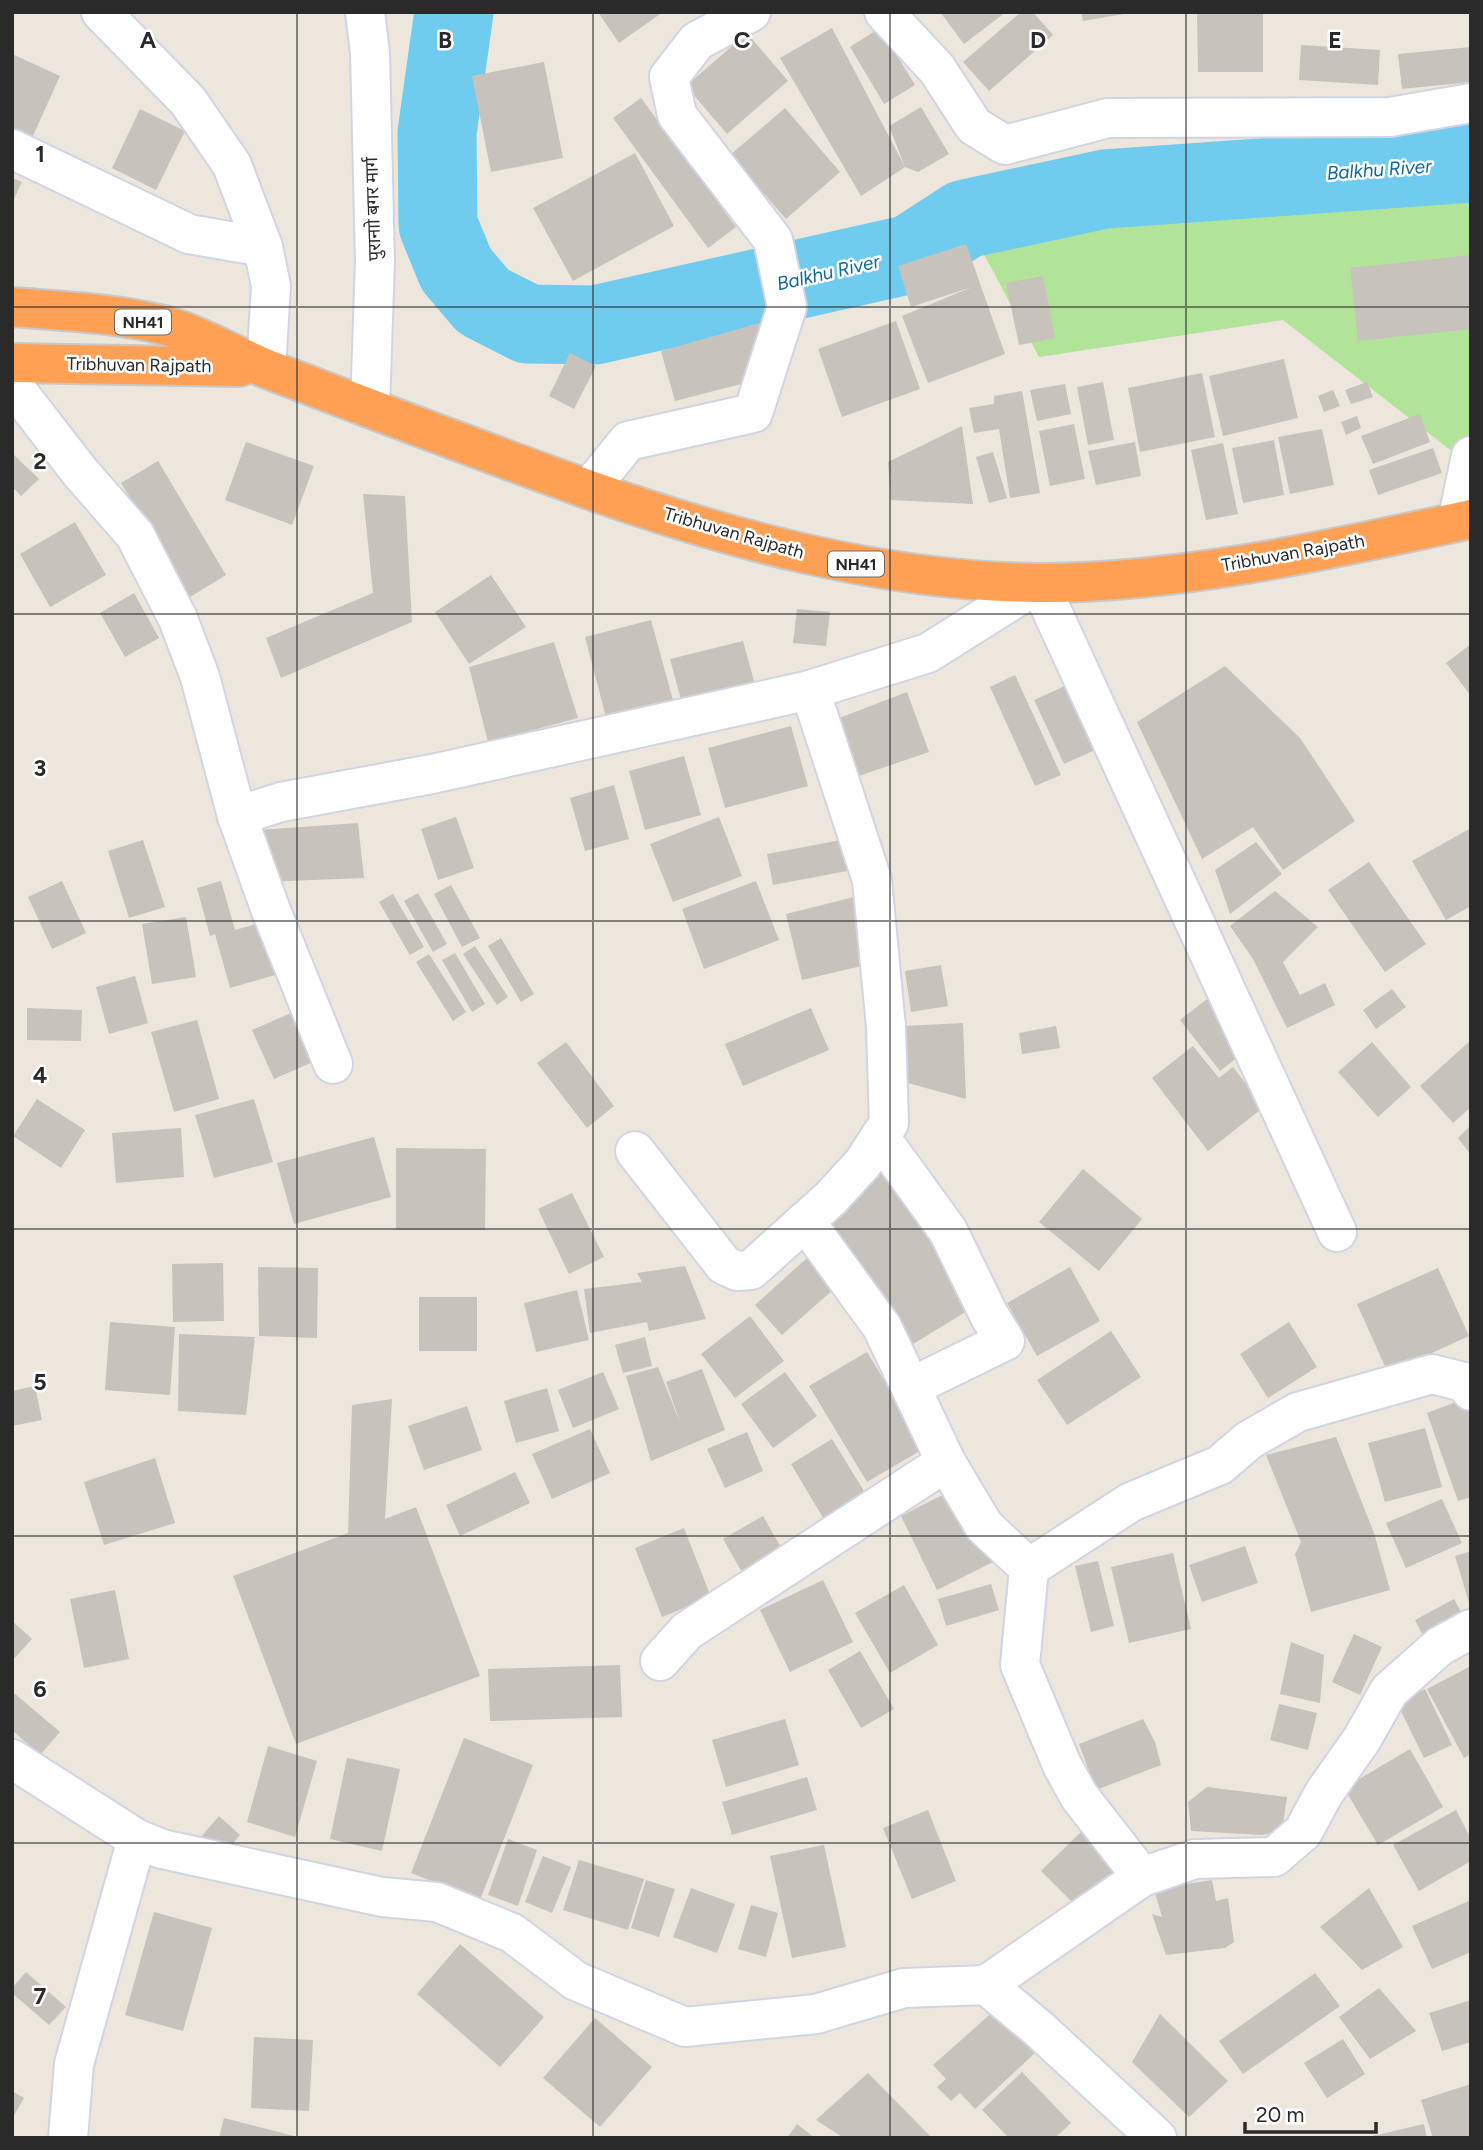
<svg xmlns="http://www.w3.org/2000/svg" width="1483" height="2150" viewBox="0 0 1483 2150" font-family="Figtree,'Noto Sans Devanagari',sans-serif">
	<style>
		.green { fill: #b1e398 }
		.lines { fill: none; stroke-linecap: round; stroke-linejoin: round }
		.river { stroke: #6fccef; stroke-width: 79 }
		.building { fill: #c8c2bc }
		.street-casing { stroke: #d1d5e3; stroke-width: 42 }
		.secondary-casing { stroke: #d1d5e3; stroke-width: 42 }
		.highway-casing { stroke: #c8c8c8; stroke-width: 42 }
		.street { stroke: #fff; stroke-width: 38 }
		.secondary { stroke: #fff; stroke-width: 38 }
		.highway { stroke: #ffa055; stroke-width: 38 }
		.grid { fill: none; stroke: #2a2a2a; stroke-width: 2; stroke-opacity: 0.55 }
		.labels { text-anchor: middle; stroke-width: 5; stroke-linejoin: round; paint-order: stroke }
		.shield { fill: #fff; stroke: #6a6a6a; stroke-width: 2 }
		.shield-label { font-size: 16px; font-weight: bold; fill: #2a2a2a }
		.street-label { font-size: 18px; fill: #2a2a2a; stroke: #fff }
		.water-label { font-size: 19px; font-style: italic; fill: #0d699c; stroke: #fff }
		.grid-label { font-size: 23px; text-anchor: middle; font-weight: bold; fill: #2a2a2a; stroke: #fff; stroke-width: 5; stroke-linejoin: round; paint-order: stroke }
	</style>
	<rect width="100%" height="100%" fill="#ece6dc"/>
	<!-- green -->
	<polygon class="green" points="1471,185 1471,466 1283,320 1039,357 965,219 1403,205"/>
	<g class="lines">
		<!-- river -->
		<polyline class="river" points="454,12 437,133 438,225 456,269 483,301 528,324 595,325 911,254 965,219 1105,189 1471,163"/>
	</g>
	<!-- building -->
	<g class="building">
		<polygon points="598,12 663,12 619,43"/>
		<polygon points="940,12 1006,12 964,44"/>
		<polygon points="1021,12 1033,12 1053,35 989,91 963,62"/>
		<polygon points="1081,12 1124,12 1124,14 1083,21"/>
		<polygon points="1197,12 1263,12 1263,72 1198,72"/>
		<polygon points="832,28 905,167 861,196 780,58"/>
		<polygon points="880,28 915,85 884,104 850,47"/>
		<polygon points="747,33 788,81 727,134 686,86"/>
		<polygon points="1301,45 1380,50 1378,85 1299,80"/>
		<polygon points="1471,47 1471,82 1402,89 1398,54"/>
		<polygon points="12,54 60,76 31,140 12,132"/>
		<polygon points="544,62 563,158 491,172 472,76"/>
		<polygon points="641,98 736,227 708,248 613,118"/>
		<polygon points="921,107 949,154 918,172 905,167 889,126"/>
		<polygon points="785,108 840,172 786,219 730,155"/>
		<polygon points="140,109 185,131 156,190 112,168"/>
		<polygon points="635,153 674,226 573,281 533,208"/>
		<polygon points="12,178 22,182 12,203"/>
		<polygon points="966,244 1005,354 928,383 902,316 972,287 911,307 898,266"/>
		<polygon points="1471,255 1471,329 1358,341 1350,268"/>
		<polygon points="1043,276 1055,338 1019,345 1006,283"/>
		<polygon points="896,321 920,389 842,417 818,349"/>
		<polygon points="763,322 741,384 675,401 661,351"/>
		<polygon points="570,353 596,366 574,409 549,396"/>
		<polygon points="1284,359 1298,418 1223,436 1209,376"/>
		<polygon points="1202,373 1215,437 1140,452 1128,388"/>
		<polygon points="1103,382 1114,440 1088,445 1077,387"/>
		<polygon points="1367,382 1373,397 1351,404 1345,390"/>
		<polygon points="1065,384 1071,414 1037,421 1030,390"/>
		<polygon points="1333,390 1340,406 1324,412 1318,396"/>
		<polygon points="1022,391 1040,493 1010,498 999,429 974,433 969,408 994,404 994,396"/>
		<polygon points="1420,414 1430,442 1373,464 1361,436"/>
		<polygon points="1357,416 1361,428 1346,435 1341,422"/>
		<polygon points="1074,424 1085,479 1050,486 1039,431"/>
		<polygon points="962,426 973,504 891,500 888,462"/>
		<polygon points="1322,429 1334,485 1290,494 1278,437"/>
		<polygon points="1274,440 1284,495 1243,503 1232,448"/>
		<polygon points="246,442 314,466 292,525 225,500"/>
		<polygon points="1135,442 1141,476 1096,485 1088,451"/>
		<polygon points="1223,443 1238,514 1206,520 1191,450"/>
		<polygon points="1433,448 1442,473 1378,495 1369,470"/>
		<polygon points="993,452 1007,498 989,503 976,457"/>
		<polygon points="12,453 39,479 21,496 12,487"/>
		<polygon points="158,461 226,575 190,597 121,483"/>
		<polygon points="363,494 405,496 412,622 281,678 266,638 373,593"/>
		<polygon points="75,522 106,575 50,607 20,554"/>
		<polygon points="491,575 526,627 469,664 435,612"/>
		<polygon points="134,593 159,638 125,657 100,613"/>
		<polygon points="797,609 830,612 826,646 793,643"/>
		<polygon points="651,620 674,704 607,721 585,637"/>
		<polygon points="743,641 756,688 683,707 670,659"/>
		<polygon points="554,642 578,718 488,742 469,667"/>
		<polygon points="1471,644 1471,696 1446,663"/>
		<polygon points="1225,666 1300,738 1355,821 1283,870 1253,827 1202,859 1137,722"/>
		<polygon points="1015,675 1061,775 1035,786 990,687"/>
		<polygon points="1076,681 1106,745 1064,764 1034,700"/>
		<polygon points="907,692 929,752 850,779 834,720"/>
		<polygon points="791,726 808,786 725,808 708,748"/>
		<polygon points="684,756 701,815 645,830 629,771"/>
		<polygon points="614,785 629,839 585,851 570,798"/>
		<polygon points="456,817 474,868 438,880 421,829"/>
		<polygon points="719,817 742,876 673,902 650,844"/>
		<polygon points="358,823 364,878 262,882 259,830"/>
		<polygon points="1471,828 1471,906 1446,920 1412,861"/>
		<polygon points="143,840 165,907 129,918 108,851"/>
		<polygon points="841,840 847,871 773,885 767,854"/>
		<polygon points="1256,842 1282,874 1230,914 1215,870"/>
		<polygon points="1369,862 1426,944 1385,972 1328,890"/>
		<polygon points="62,881 86,933 52,949 28,897"/>
		<polygon points="221,881 235,930 267,921 282,973 230,988 215,934 210,936 197,888"/>
		<polygon points="756,881 779,940 704,969 682,909"/>
		<polygon points="451,885 480,938 462,947 434,894"/>
		<polygon points="1275,891 1318,927 1283,962 1300,995 1325,983 1335,1005 1287,1028 1253,959 1230,926"/>
		<polygon points="418,893 447,944 433,952 404,901"/>
		<polygon points="393,894 424,947 410,955 379,902"/>
		<polygon points="854,897 870,964 802,980 786,914"/>
		<polygon points="186,917 196,977 152,984 142,924"/>
		<polygon points="501,938 534,994 521,1002 488,946"/>
		<polygon points="475,946 508,997 497,1005 463,954"/>
		<polygon points="455,953 485,1004 472,1012 442,960"/>
		<polygon points="429,954 466,1012 453,1021 416,962"/>
		<polygon points="941,965 948,1006 911,1012 905,971"/>
		<polygon points="135,976 148,1023 109,1034 96,987"/>
		<polygon points="1392,989 1406,1007 1376,1029 1363,1010"/>
		<polygon points="1207,999 1247,1050 1220,1071 1180,1020"/>
		<polygon points="27,1008 82,1010 81,1041 27,1040"/>
		<polygon points="811,1008 829,1050 743,1086 725,1044"/>
		<polygon points="300,1009 322,1058 274,1079 252,1030"/>
		<polygon points="197,1020 219,1099 174,1112 151,1032"/>
		<polygon points="963,1023 966,1099 908,1083 905,1026"/>
		<polygon points="1056,1026 1060,1048 1022,1054 1019,1033"/>
		<polygon points="1471,1040 1471,1107 1453,1123 1420,1086"/>
		<polygon points="566,1042 614,1106 587,1128 537,1063"/>
		<polygon points="1372,1042 1411,1087 1378,1117 1338,1072"/>
		<polygon points="1193,1046 1219,1078 1233,1067 1264,1107 1208,1151 1152,1078"/>
		<polygon points="37,1099 85,1130 61,1168 13,1136"/>
		<polygon points="254,1099 273,1162 214,1178 195,1115"/>
		<polygon points="1471,1125 1471,1155 1458,1138"/>
		<polygon points="181,1128 184,1177 116,1183 112,1133"/>
		<polygon points="374,1137 391,1197 294,1224 277,1163"/>
		<polygon points="396,1148 486,1149 485,1230 396,1230"/>
		<polygon points="887,1168 972,1308 905,1349 824,1221"/>
		<polygon points="1083,1169 1142,1219 1099,1271 1039,1222"/>
		<polygon points="572,1193 604,1257 569,1274 538,1209"/>
		<polygon points="808,1257 835,1288 782,1335 755,1305"/>
		<polygon points="223,1263 224,1321 173,1322 172,1264"/>
		<polygon points="685,1266 706,1319 649,1331 647,1322 590,1333 584,1289 642,1282 637,1273"/>
		<polygon points="258,1267 318,1268 317,1338 259,1336"/>
		<polygon points="1070,1267 1100,1321 1037,1356 1007,1303"/>
		<polygon points="1438,1268 1469,1336 1388,1373 1357,1304"/>
		<polygon points="577,1290 589,1340 536,1352 524,1303"/>
		<rect x="419" y="1297" width="58" height="54"/>
		<polygon points="750,1316 784,1361 735,1398 701,1354"/>
		<polygon points="110,1322 175,1327 170,1395 105,1390"/>
		<polygon points="1289,1322 1317,1367 1268,1398 1240,1354"/>
		<polygon points="1111,1331 1141,1377 1067,1425 1037,1380"/>
		<polygon points="179,1334 255,1337 246,1415 178,1411"/>
		<polygon points="645,1337 652,1366 623,1373 615,1345"/>
		<polygon points="867,1352 925,1448 867,1482 809,1386"/>
		<polygon points="658,1367 681,1425 666,1382 702,1369 725,1430 651,1461 626,1376"/>
		<polygon points="603,1372 619,1409 573,1428 558,1390"/>
		<polygon points="785,1372 817,1416 773,1448 741,1404"/>
		<polygon points="35,1386 42,1420 12,1426 12,1391"/>
		<polygon points="547,1388 559,1431 516,1443 504,1401"/>
		<polygon points="1469,1397 1471,1497 1458,1501 1427,1413"/>
		<polygon points="392,1399 385,1519 416,1507 480,1676 296,1744 233,1576 348,1533 352,1405"/>
		<polygon points="467,1406 482,1450 424,1470 408,1426"/>
		<polygon points="1425,1428 1442,1487 1385,1502 1368,1443"/>
		<polygon points="590,1429 610,1473 552,1499 532,1454"/>
		<polygon points="747,1432 763,1471 725,1488 707,1449"/>
		<polygon points="1336,1437 1374,1533 1390,1590 1311,1612 1295,1554 1301,1542 1266,1455"/>
		<polygon points="832,1439 867,1496 825,1521 791,1464"/>
		<polygon points="155,1458 175,1523 104,1545 84,1482"/>
		<polygon points="515,1472 530,1503 460,1536 446,1505"/>
		<polygon points="958,1487 995,1561 937,1590 901,1516"/>
		<polygon points="1442,1499 1462,1543 1406,1568 1386,1523"/>
		<polygon points="763,1516 783,1551 743,1574 723,1539"/>
		<polygon points="684,1528 711,1597 662,1617 635,1548"/>
		<polygon points="1245,1546 1258,1583 1202,1602 1189,1565"/>
		<polygon points="1471,1551 1471,1605 1470,1606 1455,1556"/>
		<polygon points="1173,1553 1191,1629 1129,1643 1111,1567"/>
		<polygon points="1098,1561 1114,1626 1091,1632 1075,1566"/>
		<polygon points="823,1580 853,1642 790,1672 760,1610"/>
		<polygon points="991,1584 999,1610 946,1626 938,1599"/>
		<polygon points="904,1585 938,1645 890,1673 855,1613"/>
		<polygon points="115,1590 129,1659 84,1668 70,1599"/>
		<polygon points="1454,1599 1466,1621 1427,1643 1415,1620"/>
		<polygon points="12,1621 32,1639 12,1661"/>
		<polygon points="1354,1634 1382,1647 1360,1695 1332,1682"/>
		<polygon points="1291,1642 1324,1655 1320,1703 1280,1694"/>
		<polygon points="860,1651 894,1709 861,1728 828,1670"/>
		<polygon points="620,1665 622,1717 490,1721 488,1669"/>
		<polygon points="1469,1667 1471,1754 1464,1758 1427,1689"/>
		<polygon points="1425,1689 1452,1745 1424,1758 1397,1703"/>
		<polygon points="14,1693 60,1732 40,1755 12,1730"/>
		<polygon points="1279,1704 1317,1713 1308,1750 1270,1740"/>
		<polygon points="785,1719 799,1765 726,1787 712,1740"/>
		<polygon points="1143,1719 1155,1742 1161,1765 1096,1790 1079,1744"/>
		<polygon points="464,1738 533,1765 480,1900 411,1873"/>
		<polygon points="268,1746 317,1761 295,1837 247,1822"/>
		<polygon points="1410,1749 1443,1807 1378,1845 1344,1788"/>
		<polygon points="347,1758 400,1769 382,1851 330,1839"/>
		<polygon points="807,1777 817,1810 732,1835 722,1802"/>
		<polygon points="1207,1787 1287,1797 1282,1831 1262,1835 1191,1831 1188,1802"/>
		<polygon points="928,1810 956,1881 912,1899 883,1828"/>
		<polygon points="1456,1810 1471,1839 1471,1861 1419,1891 1393,1845"/>
		<polygon points="219,1816 240,1835 223,1855 201,1837"/>
		<polygon points="1085,1828 1122,1865 1078,1908 1041,1871"/>
		<polygon points="508,1839 537,1850 518,1906 488,1895"/>
		<polygon points="824,1845 846,1947 792,1958 770,1856"/>
		<polygon points="543,1856 571,1867 552,1913 525,1902"/>
		<polygon points="579,1860 644,1879 628,1930 563,1910"/>
		<polygon points="646,1880 675,1889 659,1937 631,1928"/>
		<polygon points="1212,1880 1216,1901 1228,1898 1234,1942 1225,1948 1166,1955 1152,1914 1162,1917 1154,1889"/>
		<polygon points="691,1888 735,1904 717,1953 673,1937"/>
		<polygon points="1369,1888 1403,1947 1362,1970 1320,1927"/>
		<polygon points="1471,1900 1471,1952 1432,1969 1412,1926"/>
		<polygon points="751,1905 778,1913 766,1957 738,1949"/>
		<polygon points="154,1912 212,1928 183,2031 125,2015"/>
		<polygon points="460,1944 544,2017 500,2067 417,1994"/>
		<polygon points="26,1972 66,2007 49,2025 12,1993 12,1988"/>
		<polygon points="1315,1973 1340,2006 1243,2074 1219,2041"/>
		<polygon points="1379,1988 1416,2031 1370,2059 1339,2017"/>
		<polygon points="1471,2000 1471,2042 1442,2051 1429,2013"/>
		<polygon points="996,2009 1036,2052 975,2109 960,2093 951,2101 937,2087 946,2079 933,2065"/>
		<polygon points="1160,2014 1228,2081 1189,2117 1132,2062"/>
		<polygon points="595,2018 652,2067 600,2127 543,2078"/>
		<polygon points="254,2037 313,2040 309,2111 251,2108"/>
		<polygon points="1343,2039 1365,2074 1327,2098 1304,2063"/>
		<polygon points="1022,2072 1071,2123 1055,2138 1009,2138 982,2110"/>
		<polygon points="868,2073 932,2138 844,2138 816,2120"/>
		<polygon points="1471,2084 1471,2138 1433,2138 1421,2100"/>
		<polygon points="12,2091 24,2098 12,2119"/>
		<polygon points="224,2118 298,2137 298,2138 219,2138"/>
		<polygon points="797,2124 815,2138 787,2138"/>
		<polygon points="1424,2124 1427,2138 1368,2138 1368,2137"/>
	</g>
	<g class="lines">
		<!-- street casing -->
		<g class="street-casing">
			<g id="street">
				<polyline points="101,12 188,101 232,165 263,247 271,286 266,368"/>
				<polyline points="365,12 370,53 375,261 370,407"/>
				<polyline points="884,12 937,69 974,126 1005,145 1108,118 1390,117 1471,103"/>
				<polyline points="12,149 189,234 263,247"/>
				<polyline points="12,384 80,472 135,535 178,619 200,677 237,816 281,802 432,774 810,690 928,653 1039,583 1337,1232"/>
				<polyline points="589,489 628,441 753,413 787,307 773,240 677,115 669,77 697,41 751,12"/>
				<polyline points="1457,522 1471,456"/>
				<polyline points="237,816 270,908 333,1064"/>
				<polyline points="880,1137 948,1231 989,1315 1005,1341 911,1387"/>
				<polyline points="635,1151 724,1265 737,1271 751,1270 831,1198 863,1163 889,1123 886,1027 872,880 810,690"/>
				<polyline points="805,1221 882,1327 946,1462 984,1526 1029,1568 1020,1665 1062,1765 1079,1796 1142,1877 1195,1859 1274,1857 1303,1832 1324,1793 1362,1739 1389,1691 1440,1646 1471,1629"/>
				<polyline points="1029,1568 1131,1502 1220,1465 1249,1440 1298,1412 1432,1374 1464,1382 1471,1391"/>
				<polyline points="660,1661 687,1631 946,1462"/>
				<polyline points="986,1985 1142,1877"/>
				<polyline points="68,2138 74,2064 137,1839"/>
			</g>
		</g>
		<!-- secondary casing -->
		<g class="secondary-casing">
			<polyline id="secondary" points="12,1759 137,1839 162,1849 382,1897 437,1902 512,1933 576,1981 685,2027 816,2014 904,1988 986,1985 1039,2029 1157,2138"/>
		</g>
		<!-- highway casing -->
		<g class="highway-casing">
			<g id="highway">
				<path d="M 12,307 C 62,311 114,313 163,325 C 198,334 233,355 267,369 C 373,410 480,450 587,489 C 731,540 883,581 1037,583 C 1177,584 1334,549 1471,519"/>
				<polyline points="12,363 240,367"/>
			</g>
		</g>
		<!-- street -->
		<use href="#street" class="street"/>
		<!-- secondary -->
		<use href="#secondary" class="secondary"/>
		<!-- highway -->
		<use href="#highway" class="highway"/>
	</g>
	<!-- grid -->
	<path class="grid" d="M 297,12 L 297,2138M 593,12 L 593,2138M 890,12 L 890,2138M 1186,12 L 1186,2138M 12,307 L 1471,307M 12,614 L 1471,614M 12,921 L 1471,921M 12,1229 L 1471,1229M 12,1536 L 1471,1536M 12,1843 L 1471,1843"/>
	<g class="labels">
		<!-- shield labels -->
		<g class="shield">
			<rect x="115" y="309.5" width="56" height="25" rx="5"/>
			<rect x="828" y="551.5" width="56" height="25" rx="5"/>
		</g>
		<g class="shield-label">
			<text x="143" y="328">NH41</text>
			<text x="856" y="570">NH41</text>
		</g>
		<!-- street labels -->
		<g class="street-label">
			<text transform="translate(373 209) rotate(-92)" y="6">पुरानाो बगर मार्ग</text>
			<text transform="translate(139 365) rotate(1)" y="6">Tribhuvan Rajpath</text>
			<text transform="translate(734 533) rotate(16)" y="6">Tribhuvan Rajpath</text>
			<text transform="translate(1293 553) rotate(-10)" y="6">Tribhuvan Rajpath</text>
		</g>
		<!-- water labels -->
		<g class="water-label">
			<text transform="translate(1379 169) rotate(-4)" y="7">Balkhu River</text>
			<text transform="translate(828 272) rotate(-13)" y="7">Balkhu River</text>
		</g>
	</g>
	<g class="grid-label">
		<text x="148" y="48">A</text>
		<text x="445" y="48">B</text>
		<text x="742" y="48">C</text>
		<text x="1038" y="48">D</text>
		<text x="1335" y="48">E</text>
		<text x="40" y="162">1</text>
		<text x="40" y="469">2</text>
		<text x="40" y="776">3</text>
		<text x="40" y="1083">4</text>
		<text x="40" y="1390">5</text>
		<text x="40" y="1697">6</text>
		<text x="40" y="2004">7</text>
	</g>
	<!-- border -->
	<rect width="1483" height="2150" fill="none" stroke="#2a2a2a" stroke-width="28"/>
	<!-- scale -->
	<path d="M1245 2122v10h131v-10" fill="none" stroke="#2a2a2a" stroke-width="3.5"/>
	<text x="1256" y="2122" font-size="21" fill="#2a2a2a" stroke="#ffffff" stroke-width="5" paint-order="stroke">20 m</text>
</svg>
